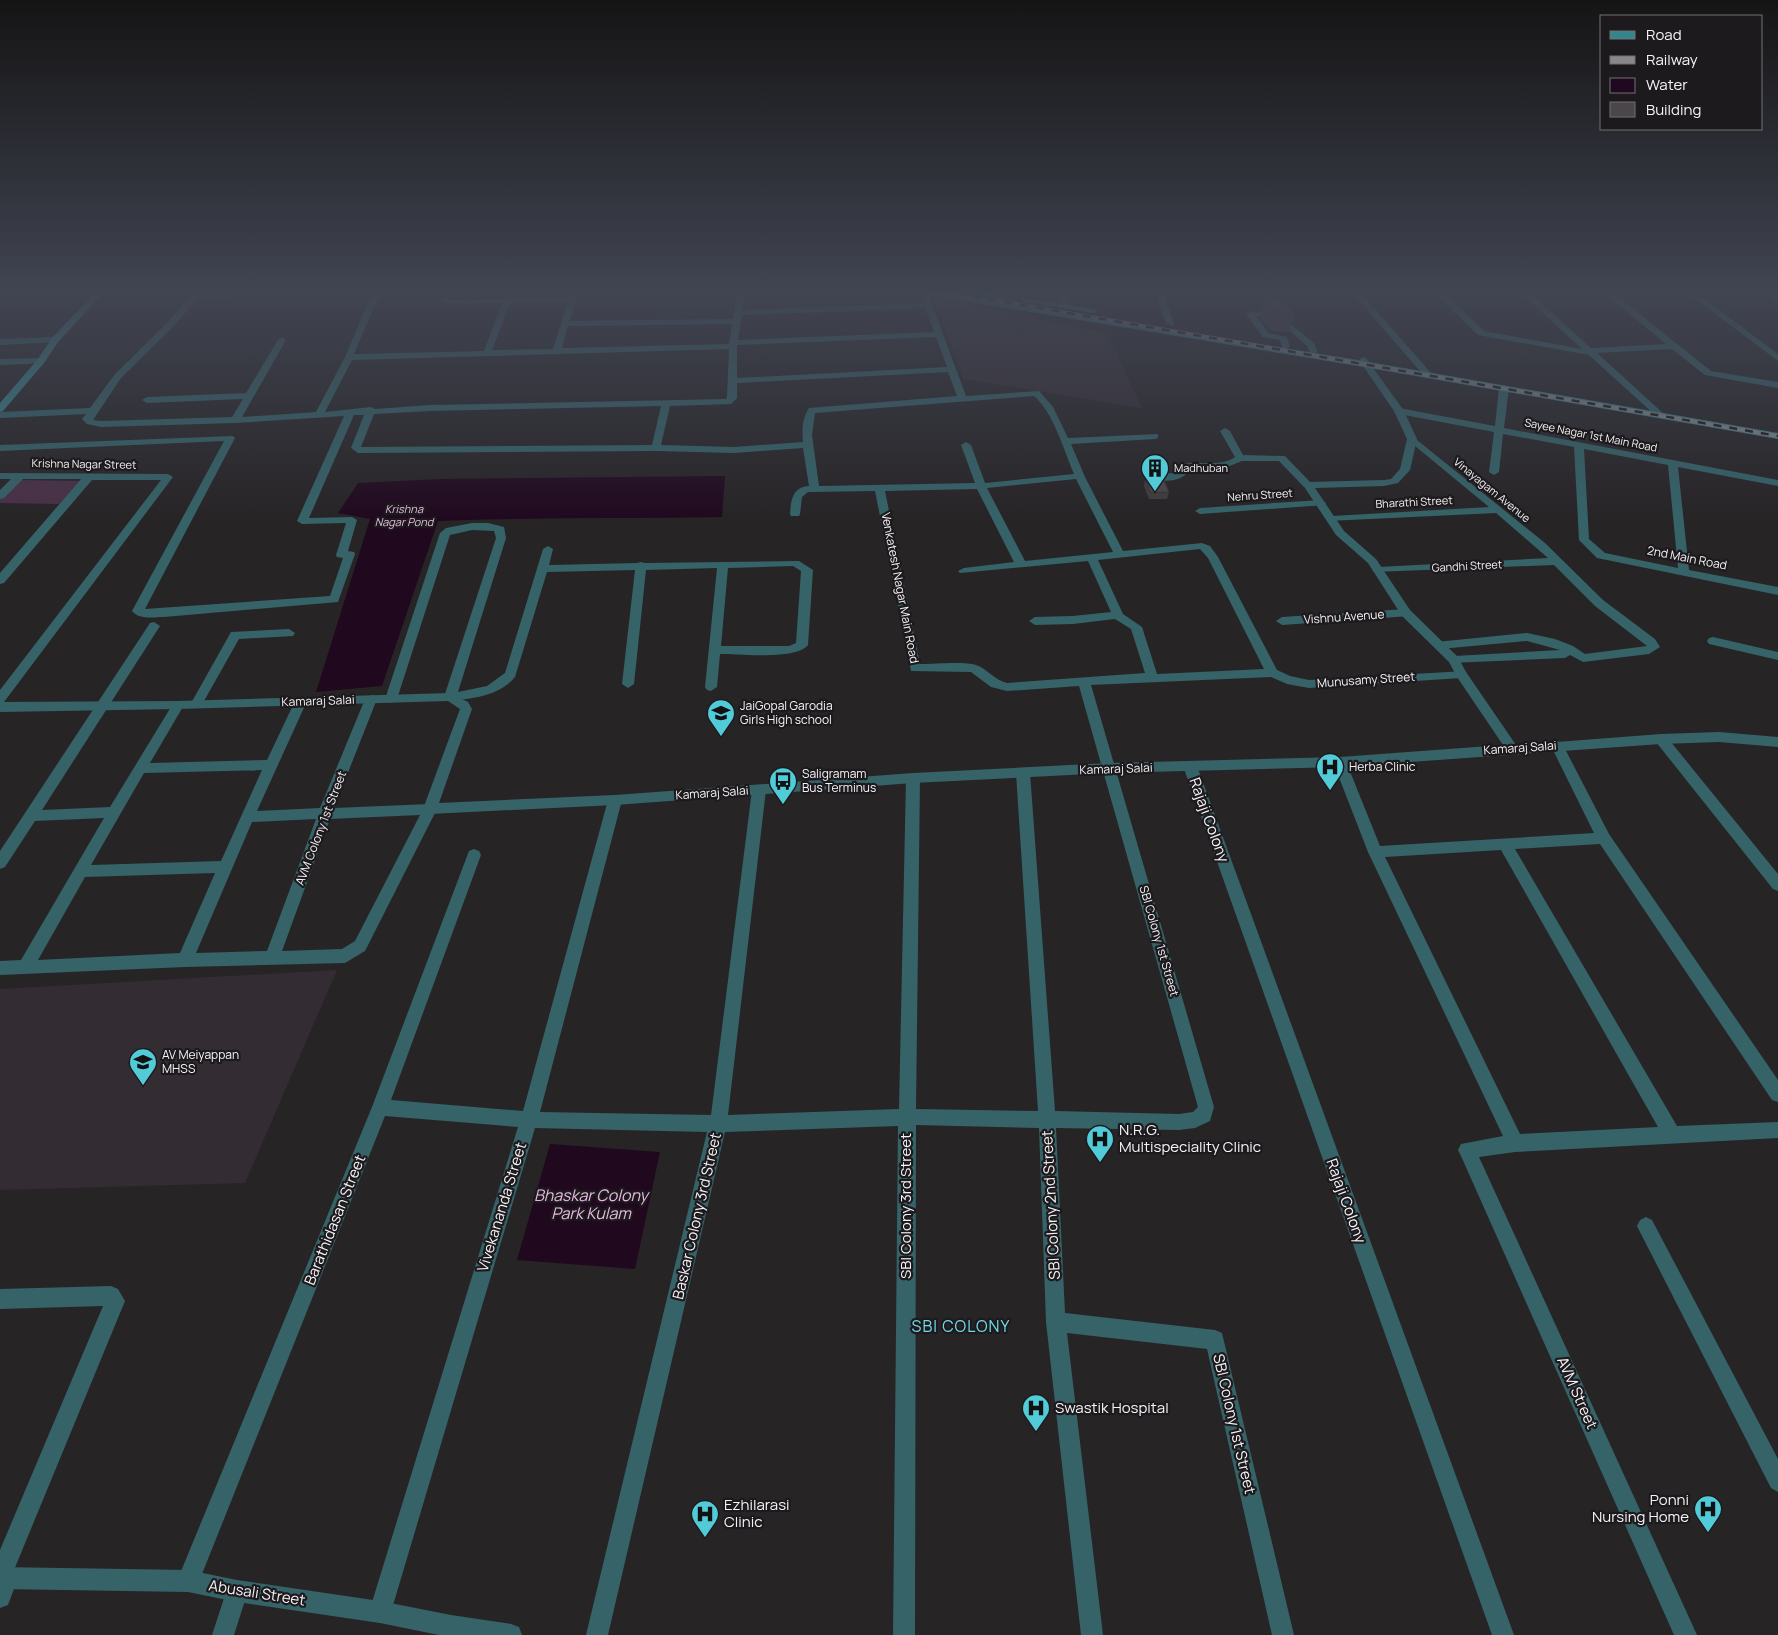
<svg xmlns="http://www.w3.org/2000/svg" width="1778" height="1635" viewBox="0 0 1778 1635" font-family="Manrope,sans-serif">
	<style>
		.built { fill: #342c33 }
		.green { fill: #493046 }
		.water { fill: #20091e }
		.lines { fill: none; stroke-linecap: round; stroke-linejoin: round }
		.minor { fill: #356368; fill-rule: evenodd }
		.tertiary { fill: #356368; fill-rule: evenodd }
		.secondary { fill: #36858e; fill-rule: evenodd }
		.rail-casing { stroke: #898789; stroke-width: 4 }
		.rail { stroke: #1d1a1d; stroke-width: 2.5; stroke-dasharray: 8; stroke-linecap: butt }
		.wall { fill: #403c3f }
		.building { fill: #4a4649; stroke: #343133 }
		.labels { text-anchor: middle; stroke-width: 4.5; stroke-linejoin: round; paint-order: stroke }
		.far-street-label { font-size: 11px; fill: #f5f3f5; stroke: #1d1a1d }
		.far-poi-label { font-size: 11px; fill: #f5f3f5; stroke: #1d1a1d; text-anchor: start }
		.far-water-label { font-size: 11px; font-style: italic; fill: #eab7e4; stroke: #1d1a1d }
		.street-label { font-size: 12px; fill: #f5f3f5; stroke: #1d1a1d }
		.poi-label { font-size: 12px; fill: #f5f3f5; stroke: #1d1a1d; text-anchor: start }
		.near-street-label { font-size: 15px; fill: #f5f3f5; stroke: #1d1a1d }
		.near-poi-label { font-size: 15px; fill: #f5f3f5; stroke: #1d1a1d; text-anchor: start }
		.near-water-label { font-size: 16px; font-style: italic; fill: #eab7e4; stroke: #1d1a1d }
		.near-neighbourhood-label { font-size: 16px; letter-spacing: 1px; fill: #70dbe7; stroke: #1d1a1d }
	</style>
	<rect width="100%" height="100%" fill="#272426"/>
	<!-- built -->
	<g class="built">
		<polygon points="933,296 1108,334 1142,408 963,379"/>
		<polygon points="337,970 245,1183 0,1190 0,989"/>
	</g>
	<!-- green -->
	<polygon class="green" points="19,480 80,481 59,504 0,503 0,499"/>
	<!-- water -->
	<g class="water">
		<path d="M 725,476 L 722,517 C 627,519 533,517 438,521 L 382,686 L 316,692 L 370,519 L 338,513 L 358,483 L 441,479 Z"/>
		<polygon points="550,1144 660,1152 635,1269 517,1260"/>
	</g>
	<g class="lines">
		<!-- minor -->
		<g class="minor">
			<path d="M 196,291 L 204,291 L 202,293 L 260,291 L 299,292 L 295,294 L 198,298 L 169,331 L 121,378 L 93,420 L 101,421 L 232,417 L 243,399 L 147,403 L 142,400 L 147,397 L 246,393 L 278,340 L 282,337 L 286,340 L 242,417 L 316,412 L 345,357 L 373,291 L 381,291 L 354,354 L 484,351 L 502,303 L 453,304 L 442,302 L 443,291 L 451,291 L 449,299 L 453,300 L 570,297 L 572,291 L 578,291 L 570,321 L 733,319 L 737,291 L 745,291 L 742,310 L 924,303 L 920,292 L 927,291 L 966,396 L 1039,391 L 1053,407 L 1068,438 L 1158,434 L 1158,438 L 1155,439 L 1071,444 L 1085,477 L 1123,551 L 1202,543 L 1210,546 L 1218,557 L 1277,670 L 1290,676 L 1309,680 L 1465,671 L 1467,674 L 1461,678 L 1309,688 L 1287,684 L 1271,677 L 1091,685 L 1214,1107 L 1210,1121 L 1195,1128 L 1179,1130 L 1056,1128 L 1065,1313 L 1215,1330 L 1222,1333 L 1294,1635 L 1272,1635 L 1207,1349 L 1067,1333 L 1103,1635 L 1081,1635 L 1046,1322 L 1039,1128 L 916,1125 L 915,1635 L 893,1635 L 898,1126 L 725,1132 L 608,1635 L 586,1635 L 707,1132 L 535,1128 L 391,1612 L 388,1620 L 380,1623 L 372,1620 L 369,1612 L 518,1127 L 385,1116 L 196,1589 L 188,1592 L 180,1589 L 177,1581 L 372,1107 L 469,851 L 474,849 L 479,851 L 481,855 L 391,1100 L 523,1111 L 608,800 L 610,796 L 615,795 L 620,796 L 622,800 L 540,1112 L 711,1115 L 752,790 L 754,786 L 759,785 L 764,786 L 766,790 L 728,1115 L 899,1109 L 906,778 L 908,774 L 918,774 L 920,778 L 916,1109 L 1038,1111 L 1016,773 L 1018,769 L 1028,769 L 1030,773 L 1055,1111 L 1179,1114 L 1193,1112 L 1198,1107 L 1079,686 L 1007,691 L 991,687 L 971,672 L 911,671 L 875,491 L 808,492 L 802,497 L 800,514 L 799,516 L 791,516 L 790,514 C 791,501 792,487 809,486 L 803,448 L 734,453 L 656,451 L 358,453 L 351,448 L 364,415 L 354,415 L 309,518 L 352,517 L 357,520 L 348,551 L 354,552 L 355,554 L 338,602 L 164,617 C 154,617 139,620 132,611 L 224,441 L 0,451 L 0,445 L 233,436 L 235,438 L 145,609 L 330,596 L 343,558 L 337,557 L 336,555 L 346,523 L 302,524 L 297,521 L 344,416 L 235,423 L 101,427 L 87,424 L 82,419 L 86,414 L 0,418 L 0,412 L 90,408 L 115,374 L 163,327 ZM 568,302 L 553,349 L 492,350 L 510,303 ZM 926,308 L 934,332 L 738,340 L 742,315 ZM 732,324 L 729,344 L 562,348 L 568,326 ZM 936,337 L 947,367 L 737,378 L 737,345 ZM 729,349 L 727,397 L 726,399 L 430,405 L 375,409 L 371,407 L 325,412 L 352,360 ZM 948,372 L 957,396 L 809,408 C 802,419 802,430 803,442 L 734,447 L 661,445 L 670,406 L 731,404 L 737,398 L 737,383 ZM 1034,396 C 1053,412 1064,450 1074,474 L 985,483 L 971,445 L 966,442 L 961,445 L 975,483 L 819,486 L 812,435 L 815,413 ZM 661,406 L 652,445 L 361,447 L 374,414 L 430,411 ZM 1076,479 L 1113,552 L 1025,561 L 987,488 ZM 977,489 L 1014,562 L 964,568 L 958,571 L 960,573 L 1088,561 L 1111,612 L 1073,616 L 1035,617 L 1029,621 L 1035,625 L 1073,624 L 1115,619 L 1131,629 L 1145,673 L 1007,683 C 994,680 988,669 976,665 C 965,661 934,664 920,664 L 885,491 ZM 1200,549 L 1208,558 L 1264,669 L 1157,674 L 1142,627 L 1123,614 L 1098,560 Z"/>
			<polygon points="1056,291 1064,291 1071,307 1070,309 1064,309"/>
			<polygon points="1155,291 1163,291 1174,324 1173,326 1166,324"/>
			<polygon points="1284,291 1292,291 1295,295 1288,297"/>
			<polygon points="1351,291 1359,291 1431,373 1431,377 1425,377"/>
			<polygon points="1433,291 1442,291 1484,331 1582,349 1519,291 1528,291 1591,348 1666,344 1602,291 1611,291 1711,371 1778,382 1778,388 1705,375 1672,349 1597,353 1664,414 1659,417 1656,416 1589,355 1478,335"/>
			<polygon points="1685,291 1694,291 1778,354 1778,361"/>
			<polygon points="1760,291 1769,291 1778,296 1778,302"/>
			<polygon points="1275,311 1314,343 1317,351 1316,353 1310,353 1307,346 1273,316 1256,316 1269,333 1287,337 1290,347 1283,349 1280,340 1263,337 1246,314 1250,312"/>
			<polygon points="55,337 58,338 58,342 0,345 0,339"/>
			<polygon points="41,358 45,361 44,363 0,365 0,359"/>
			<path d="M 1504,385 L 1509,388 L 1504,428 L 1778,480 L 1778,486 L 1678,467 L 1689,570 L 1778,587 L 1778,595 L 1597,558 L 1579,540 L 1574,447 L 1503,434 L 1499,472 L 1494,475 L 1489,472 L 1494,432 L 1399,414 L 1394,411 L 1399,408 L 1495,426 L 1499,388 ZM 1584,449 L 1668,465 L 1678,568 L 1605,553 L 1589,539 Z"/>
			<path d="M 1225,428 L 1230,431 L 1243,455 L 1285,456 L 1313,485 L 1312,487 L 1304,487 L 1279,461 L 1242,461 L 1222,469 L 1184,470 L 1186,474 C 1180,482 1153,483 1146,477 L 1151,474 L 1176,473 L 1173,469 C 1186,456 1217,470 1235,457 L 1220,431 Z"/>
			<polygon points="1412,436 1545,543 1603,600 1655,639 1660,647 1649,654 1583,662 1570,655 1565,658 1450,663 1448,660 1454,656 1560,650 1527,641 1440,649 1436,648 1434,645 1436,642 1527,633 1555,639 1573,646 1585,654 1647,646 1595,606 1554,565 1374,572 1372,570 1378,567 1548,558 1496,513 1328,521 1327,519 1328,517 1332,516 1489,507 1409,441 1409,437"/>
			<polygon points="0,473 168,474 173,477 4,702 0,703 0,690 161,480 92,480 4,583 0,584 0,573 81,479 23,479 4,498 0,499 0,490 11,479 0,479"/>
			<polygon points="1321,500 1326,503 1325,505 1200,514 1195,511 1200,508"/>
			<path d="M 472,523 L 488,523 L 504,527 L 506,538 L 458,692 L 487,686 L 505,673 L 543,549 L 548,546 L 553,549 L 549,565 L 637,563 L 641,562 L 645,563 L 799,561 L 813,570 L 808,645 C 797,660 739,654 720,654 L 717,687 L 711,691 L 707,690 L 705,687 L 717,568 L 646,570 L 634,684 L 628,688 L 622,684 L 635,570 L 547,572 L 515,677 C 499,696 474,698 450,701 L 446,700 L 444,697 L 496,538 L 494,531 L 472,530 L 450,535 L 397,699 L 391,703 L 387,702 L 385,699 L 440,533 L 446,528 ZM 793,566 L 801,571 L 796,643 L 789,646 L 721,646 L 728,568 Z"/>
			<polygon points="1406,609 1412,613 1410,616 1282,625 1276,621 1282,617"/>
			<path d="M 154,622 L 160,626 L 42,810 L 110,807 L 174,702 L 182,702 L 184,705 L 150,763 L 267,760 L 295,701 L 297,698 L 305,698 L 307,701 L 257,811 L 320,808 L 365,699 L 371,695 L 375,696 L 377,699 L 334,808 L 430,804 L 435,805 L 437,809 L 365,951 L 345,963 L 185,967 L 0,975 L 0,961 L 21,960 L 104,818 L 35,821 L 5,867 L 0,869 L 0,851 L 150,623 ZM 262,770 L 221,861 L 91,865 L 144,773 ZM 420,815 L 355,941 L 342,949 L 282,951 L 330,819 ZM 316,819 L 267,951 L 196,953 L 252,822 ZM 215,873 L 180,953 L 38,960 L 85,877 Z"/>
			<polygon points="289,629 295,633 293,636 239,639 200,708 192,708 190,705 231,632"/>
			<polygon points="1713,637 1778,652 1778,660 1709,644 1707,641 1709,638"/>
			<polygon points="1661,734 1666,736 1778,874 1778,891 1773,889 1656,742 1655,739 1656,736"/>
			<path d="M 1557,741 L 1562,743 L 1609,834 L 1778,1080 L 1778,1102 L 1772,1100 L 1600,844 L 1515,849 L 1677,1126 L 1778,1122 L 1778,1138 L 1515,1152 L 1479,1157 L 1697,1635 L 1674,1635 L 1461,1156 L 1458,1150 L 1461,1144 L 1503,1136 L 1368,852 L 1333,762 L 1335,759 L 1345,759 L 1380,846 L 1594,833 L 1551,746 L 1552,743 ZM 1501,850 L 1658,1127 L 1520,1134 L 1385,857 Z"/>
			<polygon points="1190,761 1195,762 1197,766 1514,1635 1492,1635 1183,766 1185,762"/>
			<polygon points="1646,1217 1652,1220 1778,1459 1778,1492 1771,1488 1640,1232 1637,1226 1640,1220"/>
			<polygon points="111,1286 118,1289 125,1301 14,1570 18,1578 8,1605 0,1608 0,1550 103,1306 0,1309 0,1289"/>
			<polygon points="237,1580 245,1583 248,1591 234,1635 212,1635 229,1583"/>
		</g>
		<!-- tertiary -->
		<g class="tertiary">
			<polygon points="1363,357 1366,358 1404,411 1417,439 1410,470 1398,483 1384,486 1315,488 1344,531 1376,559 1410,610 1458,657 1466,672 1516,745 1661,734 1719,732 1778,737 1778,747 1719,742 1661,744 1340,767 1109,773 913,783 615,805 430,814 425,813 423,809 460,709 448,701 178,709 0,712 0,702 178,701 450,693 468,702 472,709 439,803 615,795 913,773 1109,763 1340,757 1503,745 1457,677 1449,662 1402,616 1368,563 1336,535 1303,485 1308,482 1384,480 1391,479 1400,469 1407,439 1394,411 1359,360"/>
			<polygon points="0,1567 188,1570 237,1580 380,1601 451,1615 511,1624 519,1627 522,1635 439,1635 380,1623 237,1602 188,1592 0,1589"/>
		</g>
		<!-- secondary -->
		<g class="secondary">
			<polygon points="97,291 105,291 58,342 44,363 3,411 0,412 0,403 38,359 52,338"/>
			<polygon points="912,291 931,291 1358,360 1778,433 1778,439 1358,366 916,293"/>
			<polygon points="969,291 986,291 1003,296 999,298"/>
			<polygon points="1022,298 1093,309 1097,311 1093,313 1025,302 1022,302"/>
		</g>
		<!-- rail casing -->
		<g class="rail-casing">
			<g id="rail">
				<polyline points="941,291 1778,436"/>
				<polyline points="0,292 9,291"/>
			</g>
		</g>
		<!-- rail -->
		<use href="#rail" class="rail"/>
	</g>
	<!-- wall -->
	<g class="wall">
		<polygon points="1265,299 1295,313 1289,332 1270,331 1260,318"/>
		<polygon points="1145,479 1169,492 1167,499 1149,499 1144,486"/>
	</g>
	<!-- building -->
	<g class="building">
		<polygon points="1265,299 1278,299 1295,313 1276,312"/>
		<polygon points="1163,478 1169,492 1151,493 1145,479"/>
	</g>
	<!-- sky -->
	<linearGradient id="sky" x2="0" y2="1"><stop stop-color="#151415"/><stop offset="0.56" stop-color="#414552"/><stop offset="1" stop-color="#414552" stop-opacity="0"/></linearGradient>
	<rect width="1778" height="520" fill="url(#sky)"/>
	<!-- icons -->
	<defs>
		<g id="building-pin" transform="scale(1.4375)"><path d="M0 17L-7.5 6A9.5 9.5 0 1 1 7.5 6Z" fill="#52cbd9" stroke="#1d1a1d"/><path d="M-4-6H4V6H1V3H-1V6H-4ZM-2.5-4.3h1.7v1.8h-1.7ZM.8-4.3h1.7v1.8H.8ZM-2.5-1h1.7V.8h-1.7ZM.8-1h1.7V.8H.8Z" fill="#111"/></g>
		<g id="school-pin" transform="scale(1.4375)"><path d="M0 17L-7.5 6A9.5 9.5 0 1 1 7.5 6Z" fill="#52cbd9" stroke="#1d1a1d"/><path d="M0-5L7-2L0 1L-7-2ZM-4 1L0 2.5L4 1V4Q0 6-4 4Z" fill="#111"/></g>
		<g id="hospital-pin" transform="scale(1.4375)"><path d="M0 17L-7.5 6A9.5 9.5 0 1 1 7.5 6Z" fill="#52cbd9" stroke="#1d1a1d"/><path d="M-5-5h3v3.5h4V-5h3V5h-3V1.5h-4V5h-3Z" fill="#111"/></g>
		<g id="bus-pin" transform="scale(1.4375)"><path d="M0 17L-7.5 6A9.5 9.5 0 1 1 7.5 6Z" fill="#52cbd9" stroke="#1d1a1d"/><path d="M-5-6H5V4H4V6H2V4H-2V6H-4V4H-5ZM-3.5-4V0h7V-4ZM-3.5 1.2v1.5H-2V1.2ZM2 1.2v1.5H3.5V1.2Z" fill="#111"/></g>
	</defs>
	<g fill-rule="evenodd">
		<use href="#building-pin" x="1155" y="468"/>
		<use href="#school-pin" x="721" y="713"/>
		<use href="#hospital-pin" x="1330" y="767"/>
		<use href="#bus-pin" x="783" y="781"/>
		<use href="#school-pin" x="143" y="1062"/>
		<use href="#hospital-pin" x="1100" y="1139"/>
		<use href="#hospital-pin" x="1036" y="1408"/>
		<use href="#hospital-pin" x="1708" y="1509"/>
		<use href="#hospital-pin" x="705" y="1514"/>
	</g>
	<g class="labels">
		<!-- far-street labels -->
		<g class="far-street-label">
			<text transform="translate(1591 435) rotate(11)" y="4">Sayee Nagar 1st Main Road</text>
			<text transform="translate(84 464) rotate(1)" y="4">Krishna Nagar Street</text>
			<text transform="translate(1492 490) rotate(39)" y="4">Vinayagam Avenue</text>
			<text transform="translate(1260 495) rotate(-4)" y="4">Nehru Street</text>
			<text transform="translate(1414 502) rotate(-3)" y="4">Bharathi Street</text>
			<text transform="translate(1467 566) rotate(-3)" y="4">Gandhi Street</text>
		</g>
		<!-- far-poi labels -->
		<g class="far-poi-label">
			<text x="1174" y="472">Madhuban</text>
		</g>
		<!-- far-water labels -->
		<g class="far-water-label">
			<text x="404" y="513">Krishna<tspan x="404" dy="13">Nagar Pond</tspan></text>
		</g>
		<!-- street labels -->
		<g class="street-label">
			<text transform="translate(1687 558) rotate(11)" y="4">2nd Main Road</text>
			<text transform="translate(900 588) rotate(79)" y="4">Venkatesh Nagar Main Road</text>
			<text transform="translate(1344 617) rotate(-4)" y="4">Vishnu Avenue</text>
			<text transform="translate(1366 680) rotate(-4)" y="4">Munusamy Street</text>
			<text transform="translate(318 701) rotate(-2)" y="4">Kamaraj Salai</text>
			<text transform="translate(1520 748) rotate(-4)" y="4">Kamaraj Salai</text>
			<text transform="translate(1116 769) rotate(-2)" y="4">Kamaraj Salai</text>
			<text transform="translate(712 793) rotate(-4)" y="4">Kamaraj Salai</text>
			<text transform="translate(321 828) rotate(-69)" y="4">AVM Colony 1st Street</text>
			<text transform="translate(1159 941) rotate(74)" y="4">SBI Colony 1st Street</text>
		</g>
		<!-- poi labels -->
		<g class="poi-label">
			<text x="740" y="710">JaiGopal Garodia<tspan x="740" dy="14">Girls High school</tspan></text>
			<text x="1349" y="771">Herba Clinic</text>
			<text x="802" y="778">Saligramam<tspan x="802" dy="14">Bus Terminus</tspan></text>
			<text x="162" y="1059">AV Meiyappan<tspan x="162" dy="14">MHSS</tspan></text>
		</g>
		<!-- near-street labels -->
		<g class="near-street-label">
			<text transform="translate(1209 820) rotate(70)" y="5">Rajaji Colony</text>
			<text transform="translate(1346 1201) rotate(70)" y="5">Rajaji Colony</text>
			<text transform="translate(1051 1205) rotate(-93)" y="5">SBI Colony 2nd Street</text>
			<text transform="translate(906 1206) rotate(-90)" y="5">SBI Colony 3rd Street</text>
			<text transform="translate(502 1207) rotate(-73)" y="5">Vivekananda Street</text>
			<text transform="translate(697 1216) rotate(-77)" y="5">Baskar Colony 3rd Street</text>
			<text transform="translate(335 1220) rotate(-68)" y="5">Barathidasan Street</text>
			<text transform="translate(1577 1393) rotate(66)" y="5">AVM Street</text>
			<text transform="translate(1234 1424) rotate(77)" y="5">SBI Colony 1st Street</text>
			<text transform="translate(257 1593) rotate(9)" y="5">Abusali Street</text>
		</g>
		<!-- near-poi labels -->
		<g class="near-poi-label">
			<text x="1119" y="1135">N.R.G.<tspan x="1119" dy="17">Multispeciality Clinic</tspan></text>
			<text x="1055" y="1413">Swastik Hospital</text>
			<text x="1689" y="1505" text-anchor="end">Ponni<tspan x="1689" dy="17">Nursing Home</tspan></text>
			<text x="724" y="1510">Ezhilarasi<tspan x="724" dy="17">Clinic</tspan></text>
		</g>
		<!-- near-water labels -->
		<g class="near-water-label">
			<text x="591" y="1201">Bhaskar Colony<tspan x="591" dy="18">Park Kulam</tspan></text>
		</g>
		<!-- near-neighbourhood labels -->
		<g class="near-neighbourhood-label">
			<text x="961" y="1332">SBI COLONY</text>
		</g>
	</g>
	<!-- legend -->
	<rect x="1600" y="15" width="162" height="115" fill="#1d1a1d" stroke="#737173"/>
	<rect x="1610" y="31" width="25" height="8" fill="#36858e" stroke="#737173"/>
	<text x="1646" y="40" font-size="15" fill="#f5f3f5">Road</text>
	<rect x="1610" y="56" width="25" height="8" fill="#898789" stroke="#737173"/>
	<text x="1646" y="65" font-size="15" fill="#f5f3f5">Railway</text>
	<rect x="1610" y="78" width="25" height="15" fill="#20091e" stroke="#737173"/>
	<text x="1646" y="90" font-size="15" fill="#f5f3f5">Water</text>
	<rect x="1610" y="102" width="25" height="15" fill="#4a4649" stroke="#737173"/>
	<text x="1646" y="115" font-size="15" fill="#f5f3f5">Building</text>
</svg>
